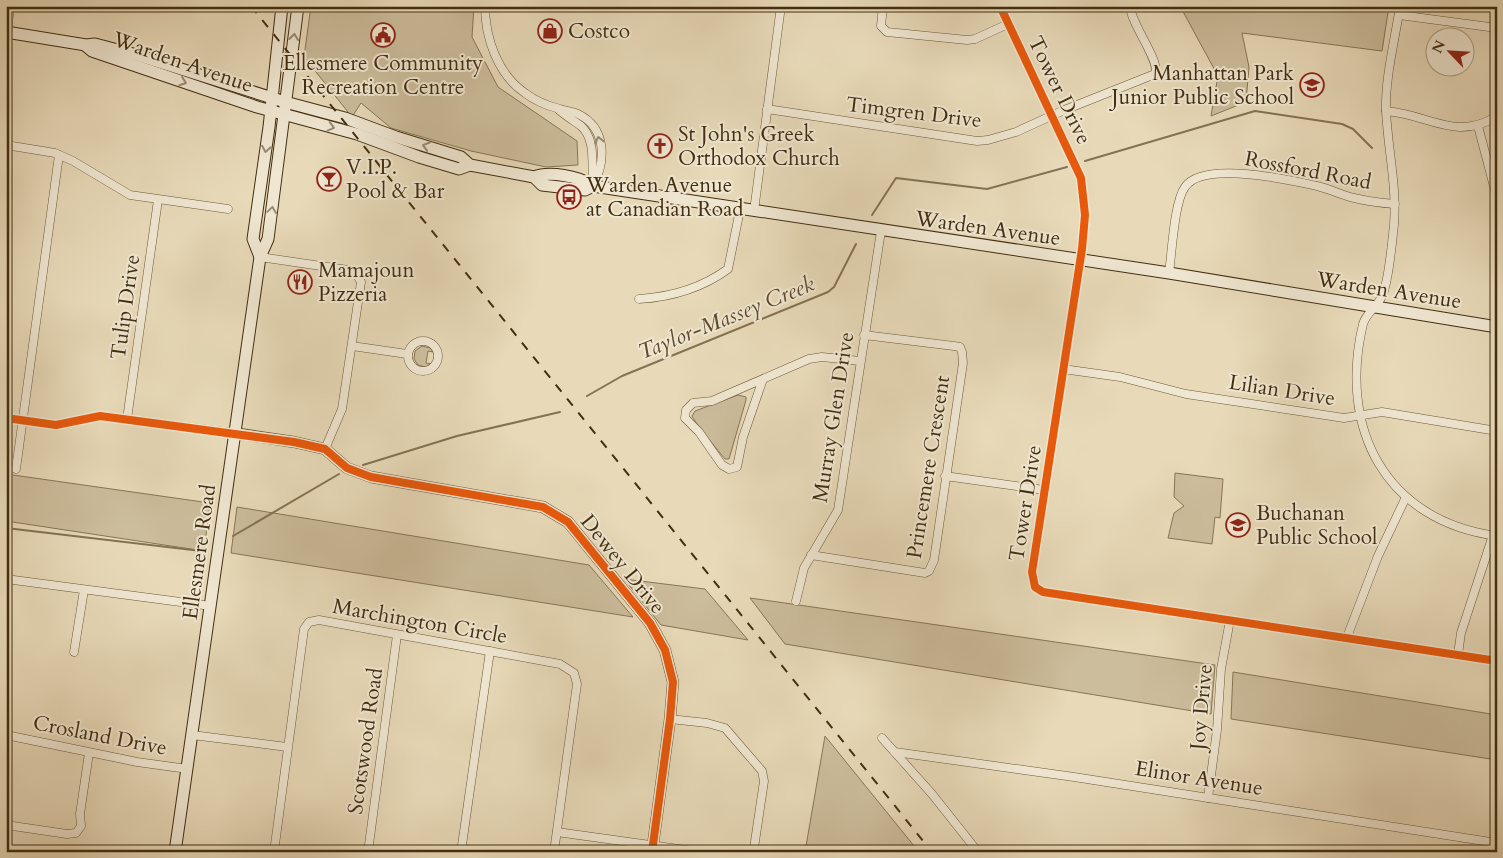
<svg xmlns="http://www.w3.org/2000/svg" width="1503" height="858" viewBox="0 0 1503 858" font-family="Cardo,serif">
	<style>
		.green { fill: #ccbd9c; stroke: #877656 }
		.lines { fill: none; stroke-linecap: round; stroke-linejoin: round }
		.stream { stroke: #847254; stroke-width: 2 }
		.minor-casing { stroke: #6c593b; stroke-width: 9 }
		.tertiary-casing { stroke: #6c593b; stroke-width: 12 }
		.secondary-casing { stroke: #422e11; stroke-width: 13 }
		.minor { stroke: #f0e7d2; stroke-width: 8 }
		.tertiary { stroke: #f0e7d2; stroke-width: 10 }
		.secondary { stroke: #f0e7d2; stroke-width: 11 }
		.rail { stroke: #422e11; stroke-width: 2; stroke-dasharray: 9 9; stroke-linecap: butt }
		.cycleway-casing { stroke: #f0e7d2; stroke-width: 11 }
		.cycleway { stroke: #e8590c; stroke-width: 8 }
		.oneway { stroke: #998a72 }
		.labels { text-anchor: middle; stroke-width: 4; stroke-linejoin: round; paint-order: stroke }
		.poi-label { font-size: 21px; fill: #422e11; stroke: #f0e7d2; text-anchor: start }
		.street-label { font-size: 21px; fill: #422e11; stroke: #f0e7d2 }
		.water-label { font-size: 22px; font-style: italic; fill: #5e4a2d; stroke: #f0e7d2 }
	</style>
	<rect width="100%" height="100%" fill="#e8dab9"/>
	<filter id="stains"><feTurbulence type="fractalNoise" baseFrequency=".004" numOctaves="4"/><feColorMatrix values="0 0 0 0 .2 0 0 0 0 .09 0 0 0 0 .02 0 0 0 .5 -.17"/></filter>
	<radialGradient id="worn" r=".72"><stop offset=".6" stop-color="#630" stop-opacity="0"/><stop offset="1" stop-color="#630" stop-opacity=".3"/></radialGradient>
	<!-- green -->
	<g class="green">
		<polygon points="311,6 474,6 472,37 498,87 577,141 578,165 546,167 471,151 391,128 361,103 352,117 304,57"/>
		<polygon points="1180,6 1389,6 1382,51 1242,33 1249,67 1246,102 1211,116 1218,76"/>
		<polygon points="422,346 430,348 433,352 428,351 426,363 432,364 425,367 418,365 414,359 415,351"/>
		<path d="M 738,395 L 746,397 L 746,400 L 729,459 L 725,459 C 720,453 693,420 692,416 L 695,411 Z"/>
		<polygon points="1175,473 1223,479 1220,518 1215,517 1212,544 1168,538 1174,513 1184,506 1174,497"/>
		<polygon points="6,474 210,503 204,551 6,521"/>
		<polygon points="237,507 589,565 633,617 231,553"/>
		<polygon points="624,579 705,589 748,640 661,625"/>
		<polygon points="750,598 1215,665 1211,714 785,644"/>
		<polygon points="1233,672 1497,715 1497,760 1231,719"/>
		<polygon points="825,736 919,852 805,852"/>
	</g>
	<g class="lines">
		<!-- stream -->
		<g class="stream">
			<polyline points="1085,161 1255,111 1342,124 1353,129 1372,148"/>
			<polyline points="872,215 896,178 987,189 1067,167"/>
			<polyline points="587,396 622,376 828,292 834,287 856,244"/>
			<polyline points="363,465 457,436 560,412"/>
			<polyline points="6,528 201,551"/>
			<polyline points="233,536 339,474"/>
		</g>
		<!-- minor casing -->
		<g class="minor-casing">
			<g id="minor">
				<path d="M 485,6 C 485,38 498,75 525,93 C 534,100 548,106 560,109 C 565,111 572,111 578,114 C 607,128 606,161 593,186"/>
				<polyline points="883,6 881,26 887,32 967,40 975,39 1008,24"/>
				<polyline points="1000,6 1081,178 1085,215 1082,249 1032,572 1035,587 1043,592 1497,661"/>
				<path d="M 1400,6 C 1395,40 1385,77 1386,111 C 1388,150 1397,186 1394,225 C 1392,241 1389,282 1382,296 C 1378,306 1366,313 1363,324 C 1338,428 1385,521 1497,536"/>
				<polyline points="1399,15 1497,28"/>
				<polyline points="7,33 10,6"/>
				<path d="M 767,109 L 977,141 L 988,140 L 1016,132 L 1062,111 L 1155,74 C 1161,61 1131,25 1130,6"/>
				<path d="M 559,110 C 566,116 574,121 581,126 C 597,140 591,168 593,186"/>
				<path d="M 1386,111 C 1428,114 1456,142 1497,116"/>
				<polyline points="1478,126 1497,198"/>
				<polyline points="6,145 55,153 73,161 130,195 228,209"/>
				<polyline points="754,211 781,6"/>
				<polyline points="260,257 355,271 361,282 342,409 325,449"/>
				<path d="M 1169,273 C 1172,253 1174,202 1185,187 C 1203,160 1290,180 1317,186 C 1330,189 1341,195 1354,198 C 1367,201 1381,203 1395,204"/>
				<path d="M 639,299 C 671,297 702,288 728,269 L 740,210"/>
				<circle cx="423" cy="356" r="15"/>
				<polyline points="352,346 407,354"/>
				<polyline points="1063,369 1120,377 1186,394 1344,418 1382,412 1497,431"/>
				<polyline points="763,379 743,437 737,467 729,469 722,465 699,432 685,418 686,410 693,403 712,401 809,359 822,357 860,361"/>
				<polyline points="6,418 56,425 100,416 234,433"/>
				<polyline points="127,419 158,200"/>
				<polyline points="16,469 59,155"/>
				<polyline points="945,476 1044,490"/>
				<polyline points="811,555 925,573 929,571 934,560 963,363 962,352 960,347 954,346 864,335"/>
				<polyline points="6,579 211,606"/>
				<polyline points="796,601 804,568 838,510 881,231"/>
				<polyline points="1347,637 1378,556 1406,497"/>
				<polyline points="74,652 84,590"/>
				<polyline points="1458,654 1461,633 1493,535"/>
				<polyline points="670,719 707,723 725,728 762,771 764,781 754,848 752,852"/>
				<polyline points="6,735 137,762 188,769"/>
				<polyline points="192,735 287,747"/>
				<polyline points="882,738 932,794 978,852"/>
				<polyline points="895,752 1074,777 1497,843"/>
				<polyline points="1208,798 1217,730 1221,669 1230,620"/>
				<polyline points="6,825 67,834 76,833 81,826 80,814 89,753"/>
				<polyline points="557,832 700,852"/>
				<polyline points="274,852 304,629 309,622 319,620 560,664 574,673 577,684 554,852"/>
				<polyline points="368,852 397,635"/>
				<polyline points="461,852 490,651"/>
			</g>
		</g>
		<!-- tertiary casing -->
		<g class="tertiary-casing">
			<polyline id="tertiary" points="234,433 294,442 325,449 347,468 371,477 543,507 568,522 650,623 665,650 673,682 670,719 652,852"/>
		</g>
		<!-- secondary casing -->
		<g class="secondary-casing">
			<g id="secondary">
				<polyline points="6,32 86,45 95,44 137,55 285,102 345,118 396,137 461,157 470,165 534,177 542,185 585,190 593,186"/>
				<polyline points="86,46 92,51 257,107 357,134 419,157 459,169 470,165"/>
				<path d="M 534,177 C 549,171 579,176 593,186 L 1169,273 L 1497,327"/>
				<polyline points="260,257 253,239 269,127 282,6"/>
				<polyline points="175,852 260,257 268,239 298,6"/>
			</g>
		</g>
		<!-- minor -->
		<use href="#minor" class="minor"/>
		<!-- tertiary -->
		<use href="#tertiary" class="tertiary"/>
		<!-- secondary -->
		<use href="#secondary" class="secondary"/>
		<!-- rail -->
		<polyline class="rail" points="251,6 932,852"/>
		<!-- cycleway casing -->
		<g class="cycleway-casing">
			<g id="cycleway">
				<polyline points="1000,6 1081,178 1085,215 1082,249 1032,572 1035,587 1043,592 1497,661"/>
				<polyline points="6,418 56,425 100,416 294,442 325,449 347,468 371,477 543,507 568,522 650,623 665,650 673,682 670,719 652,852"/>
			</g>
		</g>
		<!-- cycleway -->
		<use href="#cycleway" class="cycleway"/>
	</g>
	<!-- one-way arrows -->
	<defs><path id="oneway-chevron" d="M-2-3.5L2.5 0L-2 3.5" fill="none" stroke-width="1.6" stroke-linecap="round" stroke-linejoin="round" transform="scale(1.25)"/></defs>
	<g class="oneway">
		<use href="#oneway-chevron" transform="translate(294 37) rotate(-83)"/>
		<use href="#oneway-chevron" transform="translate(183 82) rotate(19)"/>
		<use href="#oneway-chevron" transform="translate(331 127) rotate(15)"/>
		<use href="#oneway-chevron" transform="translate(599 140) rotate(-104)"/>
		<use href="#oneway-chevron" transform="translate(426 146) rotate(-163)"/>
		<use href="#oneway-chevron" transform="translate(266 149) rotate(100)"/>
		<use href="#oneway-chevron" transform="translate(272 210) rotate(-82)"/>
	</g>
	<!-- icons -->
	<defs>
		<g id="shop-ring" transform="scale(1.25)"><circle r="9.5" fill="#f0e7d2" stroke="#8f2418" stroke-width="1.5"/><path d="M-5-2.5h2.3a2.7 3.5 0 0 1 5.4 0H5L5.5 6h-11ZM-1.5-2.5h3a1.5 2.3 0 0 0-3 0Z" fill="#8f2418"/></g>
		<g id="civic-ring" transform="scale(1.25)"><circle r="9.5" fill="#f0e7d2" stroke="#8f2418" stroke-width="1.5"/><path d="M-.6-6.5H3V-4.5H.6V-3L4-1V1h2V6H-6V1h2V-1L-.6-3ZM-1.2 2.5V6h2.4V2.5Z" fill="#8f2418"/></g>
		<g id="school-ring" transform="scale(1.25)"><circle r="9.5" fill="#f0e7d2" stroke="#8f2418" stroke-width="1.5"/><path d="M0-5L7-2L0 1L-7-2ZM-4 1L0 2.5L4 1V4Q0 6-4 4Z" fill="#8f2418"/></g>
		<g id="church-ring" transform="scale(1.25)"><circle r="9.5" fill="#f0e7d2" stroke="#8f2418" stroke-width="1.5"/><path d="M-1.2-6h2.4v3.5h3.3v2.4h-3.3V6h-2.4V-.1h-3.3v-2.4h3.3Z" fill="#8f2418"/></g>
		<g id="bar-ring" transform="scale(1.25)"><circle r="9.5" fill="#f0e7d2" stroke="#8f2418" stroke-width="1.5"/><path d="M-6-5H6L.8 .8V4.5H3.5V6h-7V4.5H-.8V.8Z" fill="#8f2418"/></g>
		<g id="bus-ring" transform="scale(1.25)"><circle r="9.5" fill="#f0e7d2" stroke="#8f2418" stroke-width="1.5"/><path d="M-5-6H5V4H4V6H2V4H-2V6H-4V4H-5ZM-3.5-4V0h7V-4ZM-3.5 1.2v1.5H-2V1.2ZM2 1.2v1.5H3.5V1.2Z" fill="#8f2418"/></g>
		<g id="restaurant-ring" transform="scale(1.25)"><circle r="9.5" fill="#f0e7d2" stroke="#8f2418" stroke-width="1.5"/><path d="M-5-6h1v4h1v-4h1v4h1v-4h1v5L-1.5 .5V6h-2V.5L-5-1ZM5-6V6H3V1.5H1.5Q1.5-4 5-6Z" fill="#8f2418"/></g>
	</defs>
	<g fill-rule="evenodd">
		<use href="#shop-ring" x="550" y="31"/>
		<use href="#civic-ring" x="383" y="35"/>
		<use href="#school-ring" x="1312" y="85"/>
		<use href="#church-ring" x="660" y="146"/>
		<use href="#bar-ring" x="329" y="179"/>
		<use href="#bus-ring" x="569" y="197"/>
		<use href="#restaurant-ring" x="300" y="282"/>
		<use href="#school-ring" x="1238" y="525"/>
	</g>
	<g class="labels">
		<!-- poi labels -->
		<g class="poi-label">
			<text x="568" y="38">Costco</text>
			<text x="383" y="70" text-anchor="middle">Ellesmere Community<tspan x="383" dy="24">Recreation Centre</tspan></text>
			<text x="1294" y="80" text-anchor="end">Manhattan Park<tspan x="1294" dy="24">Junior Public School</tspan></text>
			<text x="678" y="141">St John's Greek<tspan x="678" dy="24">Orthodox Church</tspan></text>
			<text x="346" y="174">V.I.P.<tspan x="346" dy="24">Pool &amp; Bar</tspan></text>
			<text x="586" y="192">Warden Avenue<tspan x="586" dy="24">at Canadian Road</tspan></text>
			<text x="318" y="277">Mamajoun<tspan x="318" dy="24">Pizzeria</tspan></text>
			<text x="1256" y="520">Buchanan<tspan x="1256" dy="24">Public School</tspan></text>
		</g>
		<!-- street labels -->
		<g class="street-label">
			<text transform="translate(183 62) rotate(19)" y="7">Warden Avenue</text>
			<text transform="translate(1060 90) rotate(64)" y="7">Tower Drive</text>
			<text transform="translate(914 112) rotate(7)" y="7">Timgren Drive</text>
			<text transform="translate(1308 170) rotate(11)" y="7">Rossford Road</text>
			<text transform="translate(988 228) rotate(8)" y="7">Warden Avenue</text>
			<text transform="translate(1389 290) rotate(9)" y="7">Warden Avenue</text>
			<text transform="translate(125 307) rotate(-82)" y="7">Tulip Drive</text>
			<text transform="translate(1282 390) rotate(9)" y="7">Lilian Drive</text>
			<text transform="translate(833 417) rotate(-81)" y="7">Murray Glen Drive</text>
			<text transform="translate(928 467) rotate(-81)" y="7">Princemere Crescent</text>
			<text transform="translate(1025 503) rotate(-81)" y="7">Tower Drive</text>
			<text transform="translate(199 552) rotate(-82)" y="7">Ellesmere Road</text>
			<text transform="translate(623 564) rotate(51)" y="7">Dewey Drive</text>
			<text transform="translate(420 621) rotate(10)" y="7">Marchington Circle</text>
			<text transform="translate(1201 707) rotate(-85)" y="7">Joy Drive</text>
			<text transform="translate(100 735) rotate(11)" y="7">Crosland Drive</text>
			<text transform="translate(365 741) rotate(-82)" y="7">Scotswood Road</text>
			<text transform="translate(1199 778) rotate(9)" y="7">Elinor Avenue</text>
		</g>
		<!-- water labels -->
		<g class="water-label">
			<text transform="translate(726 317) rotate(-22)" y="8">Taylor-Massey Creek</text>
		</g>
	</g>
	<!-- margin -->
	<rect width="1503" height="858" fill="none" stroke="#e8dab9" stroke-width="25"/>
	<rect x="8" y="8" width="1488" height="843" fill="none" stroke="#422e11" stroke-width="2.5"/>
	<rect x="12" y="12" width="1478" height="833" fill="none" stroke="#422e11"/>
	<!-- north arrow -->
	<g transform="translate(1450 52) rotate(295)"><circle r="24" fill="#f0e7d2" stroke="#aa9d85"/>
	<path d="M0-4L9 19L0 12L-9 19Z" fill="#8f2418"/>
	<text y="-8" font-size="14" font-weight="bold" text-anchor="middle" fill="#422e11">N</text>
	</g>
	<rect width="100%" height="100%" filter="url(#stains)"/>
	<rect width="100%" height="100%" fill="url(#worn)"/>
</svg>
